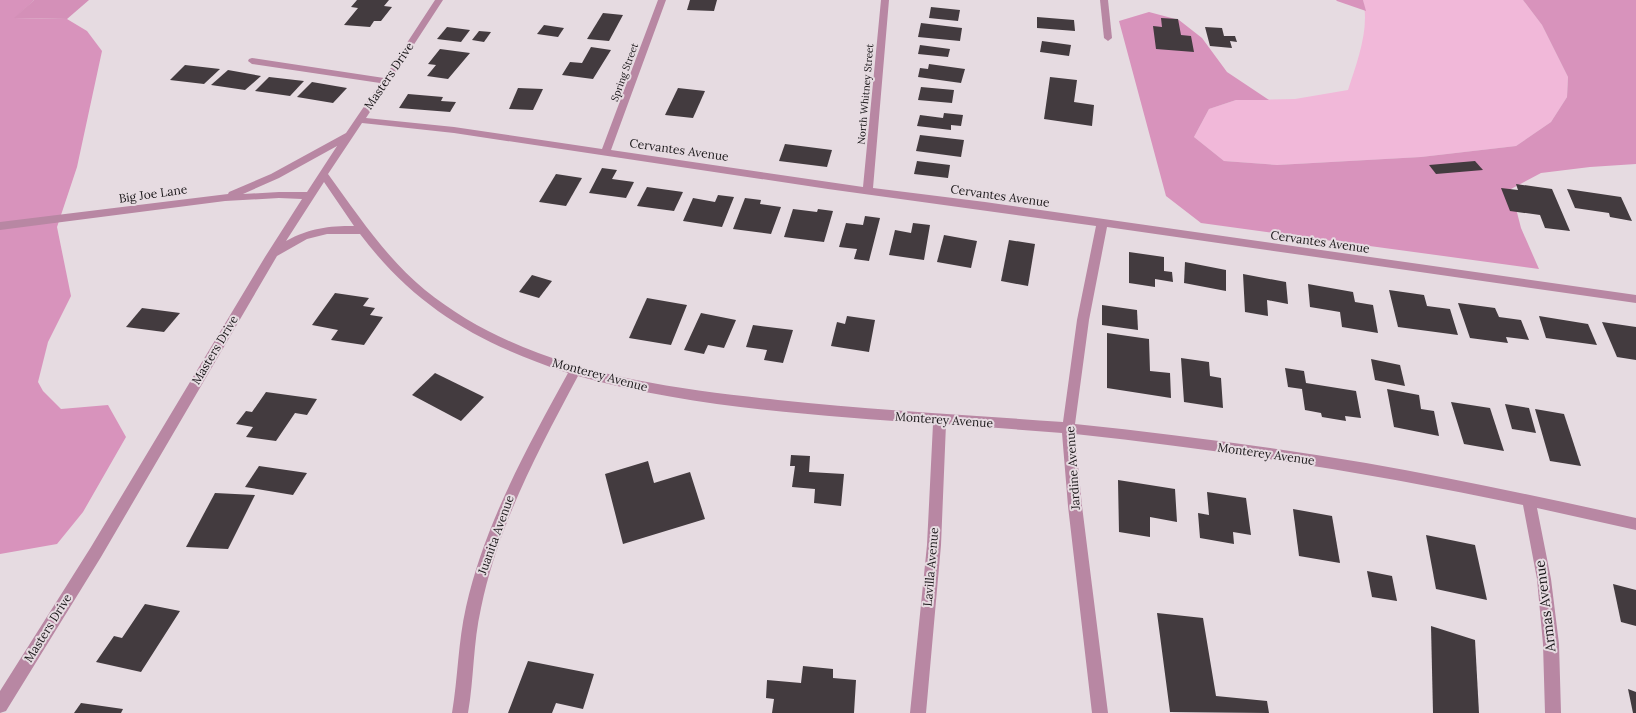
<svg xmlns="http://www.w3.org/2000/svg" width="1636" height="713" viewBox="0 0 1636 713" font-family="Lora,serif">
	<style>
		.green { fill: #f1b8d9 }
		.forest { fill: #d893bc }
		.water { fill: #d490b8 }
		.building { fill: #433b3f }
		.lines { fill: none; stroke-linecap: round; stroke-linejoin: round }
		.minor { fill: #b887a3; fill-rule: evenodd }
		.labels { text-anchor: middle; stroke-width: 4; stroke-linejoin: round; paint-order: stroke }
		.far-street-label { font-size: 10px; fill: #1a1719; stroke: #e6dbe1 }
		.street-label { font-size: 12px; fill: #1a1719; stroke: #e6dbe1 }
		.near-street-label { font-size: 14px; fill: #1a1719; stroke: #e6dbe1 }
	</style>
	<rect width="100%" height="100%" fill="#e6dbe1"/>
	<!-- green -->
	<path class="green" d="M 1363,0 L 1523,0 L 1542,25 L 1568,77 L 1567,97 L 1551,122 L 1516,146 L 1421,157 L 1277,165 L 1224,161 L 1194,137 L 1209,109 L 1236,100 L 1295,99 L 1348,90 C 1357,62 1370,29 1363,0 Z"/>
	<!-- forest -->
	<g class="forest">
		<polygon points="0,0 34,0 15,18 67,19 87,31 102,51 77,167 57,227 71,296 48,342 38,382 43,391 61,409 108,405 126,437 83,512 57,544 0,554"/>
		<polygon points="1336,0 1363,0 1366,11 1337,1"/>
		<polygon points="1523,0 1636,0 1636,164 1590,167 1541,173 1511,189 1521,228 1539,269 1201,223 1166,196 1119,21 1149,12 1179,20 1202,38 1227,72 1269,100 1236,100 1209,109 1194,137 1224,161 1277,165 1421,157 1516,146 1551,122 1567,97 1568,77 1542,25"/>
	</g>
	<!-- water -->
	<polygon class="water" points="34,0 89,0 67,19 14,18"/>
	<!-- building -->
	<g class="building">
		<polygon points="357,0 389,0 384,6 392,7 381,21 374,21 370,27 344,25 358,8 351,7"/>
		<polygon points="690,0 717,0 714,11 687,10"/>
		<polygon points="931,7 960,10 958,21 929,18"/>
		<polygon points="603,13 623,15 609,41 587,39"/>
		<polygon points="1037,17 1074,20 1075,31 1037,28"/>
		<polygon points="1161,18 1178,19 1181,35 1191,36 1194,52 1156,49 1153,26 1162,27"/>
		<polygon points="921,23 962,28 960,41 918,37"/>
		<polygon points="544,25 564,28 558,37 537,34"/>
		<polygon points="447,27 470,30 461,42 437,39"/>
		<polygon points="1205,27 1222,28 1224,36 1235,36 1237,42 1230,41 1232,48 1210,46"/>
		<polygon points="479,31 491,32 484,42 472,40"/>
		<polygon points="1042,41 1071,45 1069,56 1040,52"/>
		<polygon points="920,45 950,49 948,57 918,54"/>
		<polygon points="591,47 611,50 593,79 562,75 570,62 582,63"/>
		<polygon points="440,49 470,53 448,79 427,76 436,65 428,64"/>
		<polygon points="929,64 965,69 961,83 918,77 920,68 928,69"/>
		<polygon points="185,65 220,69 204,84 170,80"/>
		<polygon points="228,70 261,76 245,90 211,85"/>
		<polygon points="269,77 304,81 290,96 255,91"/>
		<polygon points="1050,77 1077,80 1074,102 1094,105 1092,126 1044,119"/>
		<polygon points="312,82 347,88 333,103 297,97"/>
		<polygon points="921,87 954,90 952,103 918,100"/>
		<polygon points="518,88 543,89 533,110 509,109"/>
		<polygon points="678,88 705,91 693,118 665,115"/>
		<polygon points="408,94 443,97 441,101 456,102 450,112 399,108"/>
		<polygon points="944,113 963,115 961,126 951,125 951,130 917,126 920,115 943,118"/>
		<polygon points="920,135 964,140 961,157 916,151"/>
		<polygon points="785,144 832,150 827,167 779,161"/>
		<polygon points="917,161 950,165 948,178 914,174"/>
		<polygon points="1475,161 1483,170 1436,174 1429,165"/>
		<polygon points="602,168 617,170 612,179 634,182 626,198 589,193"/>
		<polygon points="556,174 582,178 566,206 539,202"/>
		<polygon points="1516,184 1552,189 1570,231 1545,228 1540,215 1510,211 1501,188 1518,190"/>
		<polygon points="647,187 683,192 674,211 637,206"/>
		<polygon points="1567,189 1621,197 1632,221 1610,217 1609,213 1575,208"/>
		<polygon points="718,195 734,197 722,227 683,221 693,198 715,202"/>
		<polygon points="745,198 761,200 760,204 781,207 771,234 733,229"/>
		<polygon points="793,209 817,212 818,209 833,211 824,242 784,237"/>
		<polygon points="865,216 880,218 869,261 854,259 857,249 839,247 846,223 863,225"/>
		<polygon points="913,223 930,225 924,260 889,255 895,230 911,233"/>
		<polygon points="944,235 977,241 971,268 937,262"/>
		<polygon points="1009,240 1035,244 1028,286 1001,281"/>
		<polygon points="1129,252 1164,257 1164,271 1172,272 1173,282 1155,279 1155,287 1129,283"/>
		<polygon points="1185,262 1226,270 1226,291 1184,283"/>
		<polygon points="1243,274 1286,282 1288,304 1267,300 1268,316 1245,312"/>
		<polygon points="532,275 552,281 539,298 519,292"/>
		<polygon points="1308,284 1353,292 1355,302 1373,305 1378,333 1342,327 1340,312 1310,307"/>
		<polygon points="1389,290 1424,295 1427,306 1450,309 1458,335 1398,327"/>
		<polygon points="335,293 369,298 363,306 375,308 370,315 383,317 364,345 331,340 338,330 312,325"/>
		<polygon points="647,298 687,305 671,345 629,338"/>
		<polygon points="1458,303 1495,308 1499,317 1521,320 1529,340 1506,337 1508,343 1470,338"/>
		<polygon points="1102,305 1137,310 1138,330 1102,325"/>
		<polygon points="142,308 180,313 164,332 126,327"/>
		<polygon points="701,313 736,320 724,348 708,345 704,354 684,350"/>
		<polygon points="847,316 875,320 869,352 831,346 837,322 845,324"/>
		<polygon points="1539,316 1588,324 1597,345 1546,338"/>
		<polygon points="1602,322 1636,327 1636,360 1617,357"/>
		<polygon points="753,325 793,330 783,363 764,360 767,350 746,347"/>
		<polygon points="1107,333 1149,339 1150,371 1170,373 1171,398 1107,388"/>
		<polygon points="1181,358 1209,362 1210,376 1221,378 1223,408 1184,402"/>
		<polygon points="1371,359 1400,365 1405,386 1375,380"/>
		<polygon points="1285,368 1304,371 1306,383 1356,391 1361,418 1345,416 1346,421 1322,417 1321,413 1305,410 1302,389 1288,387"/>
		<polygon points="435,373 484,397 461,421 412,395"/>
		<polygon points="1387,389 1419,395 1421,409 1434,411 1439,436 1394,427"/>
		<polygon points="266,392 317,399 307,415 295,413 276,441 246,437 253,427 236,424 246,411 252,412"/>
		<polygon points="1451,402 1490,408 1504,451 1464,444"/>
		<polygon points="1505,404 1529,408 1536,433 1512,429"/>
		<polygon points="1535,409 1564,414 1581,466 1550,461"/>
		<polygon points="791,455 810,456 809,472 844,474 841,506 814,503 815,489 792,487 795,466 790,466"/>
		<polygon points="648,461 654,483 690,472 705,519 623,544 605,474"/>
		<polygon points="259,466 307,473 293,495 245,487"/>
		<polygon points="1118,480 1175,489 1177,522 1150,517 1150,537 1119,532"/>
		<polygon points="1207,492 1246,498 1251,535 1233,532 1234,544 1200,538 1198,513 1209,515"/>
		<polygon points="215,493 255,495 228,549 186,547"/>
		<polygon points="1293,509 1332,516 1340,563 1299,556"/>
		<polygon points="1426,535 1475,545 1487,600 1436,589"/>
		<polygon points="1367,571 1392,576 1397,601 1372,597"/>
		<polygon points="1613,584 1636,590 1636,626 1621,622"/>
		<polygon points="145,604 180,611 141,672 96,662 114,636 122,638"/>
		<polygon points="1157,613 1203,618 1216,696 1267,701 1269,713 1170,712"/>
		<polygon points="1431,626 1475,640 1479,713 1433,713"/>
		<polygon points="528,661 594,674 583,709 556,703 552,713 508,713"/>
		<polygon points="803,666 833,669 833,678 856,680 854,713 772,713 774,699 766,698 767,680 801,683"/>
		<polygon points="1628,689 1636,692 1636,713 1633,713"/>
		<polygon points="81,703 123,709 121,713 74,713"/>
	</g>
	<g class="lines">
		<!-- minor -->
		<g class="minor">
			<path d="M 435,0 L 443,0 L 366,118 L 454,127 L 602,149 L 658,0 L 666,0 L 611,150 L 863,187 L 881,0 L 889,0 L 873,188 L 985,202 L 1636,295 L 1636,303 L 1107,227 L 1089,320 L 1075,424 C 1172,434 1270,447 1366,463 C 1457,479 1546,498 1636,518 L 1636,530 L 1537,508 L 1551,579 L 1559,644 L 1561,713 L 1545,713 L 1543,644 L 1537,579 L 1523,505 C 1375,474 1225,450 1075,434 L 1082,506 L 1108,713 L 1092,713 L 1068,506 L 1062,433 L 946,424 L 941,545 L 926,713 L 910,713 L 927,545 L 933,424 C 816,415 692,408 578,376 C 538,451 498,525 481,608 C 473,643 474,678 468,713 L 452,713 C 458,678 458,642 466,607 C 485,523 527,448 568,373 C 480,344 416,308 360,234 L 327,234 L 307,239 L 277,256 L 101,557 L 6,711 L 0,713 L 0,691 L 91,547 L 265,257 L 302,199 L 279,198 L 225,201 L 0,230 L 0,222 L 228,194 L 229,192 L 271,174 L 346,133 L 380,83 L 252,64 L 248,61 L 249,59 L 252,58 L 384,78 ZM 362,123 L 454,133 L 828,189 L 1096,226 L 1077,320 L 1063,422 C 968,415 873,410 778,400 C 656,387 524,370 425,290 C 386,258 358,215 328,174 ZM 337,146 L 307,192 L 279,192 L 243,194 L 279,178 ZM 324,182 L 354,226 C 328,226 310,228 286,241 Z"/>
			<polygon points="1100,0 1108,0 1112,38 1108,41 1104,38"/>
		</g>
	</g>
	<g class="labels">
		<!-- far-street labels -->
		<g class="far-street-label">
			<text transform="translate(624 72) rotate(-70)" y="4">Spring Street</text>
			<text transform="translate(865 94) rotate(-85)" y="4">North Whitney Street</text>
		</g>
		<!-- street labels -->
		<g class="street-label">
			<text transform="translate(389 76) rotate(-56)" y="4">Masters Drive</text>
			<text transform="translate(679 150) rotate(8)" y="4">Cervantes Avenue</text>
			<text transform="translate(153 194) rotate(-8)" y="4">Big Joe Lane</text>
			<text transform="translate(1000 196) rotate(8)" y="4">Cervantes Avenue</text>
			<text transform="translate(1320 242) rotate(8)" y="4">Cervantes Avenue</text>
			<text transform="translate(215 350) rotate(-59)" y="4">Masters Drive</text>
			<text transform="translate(600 375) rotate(15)" y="4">Monterey Avenue</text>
			<text transform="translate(944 420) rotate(4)" y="4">Monterey Avenue</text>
			<text transform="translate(1266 454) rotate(8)" y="4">Monterey Avenue</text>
			<text transform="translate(1073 468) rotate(-94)" y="4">Jardine Avenue</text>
			<text transform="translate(496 535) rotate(-70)" y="4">Juanita Avenue</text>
			<text transform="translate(931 567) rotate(-85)" y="4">Lavilla Avenue</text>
			<text transform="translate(48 628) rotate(-58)" y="4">Masters Drive</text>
		</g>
		<!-- near-street labels -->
		<g class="near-street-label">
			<text transform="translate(1545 606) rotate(-97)" y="5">Armas Avenue</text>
		</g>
	</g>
</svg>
